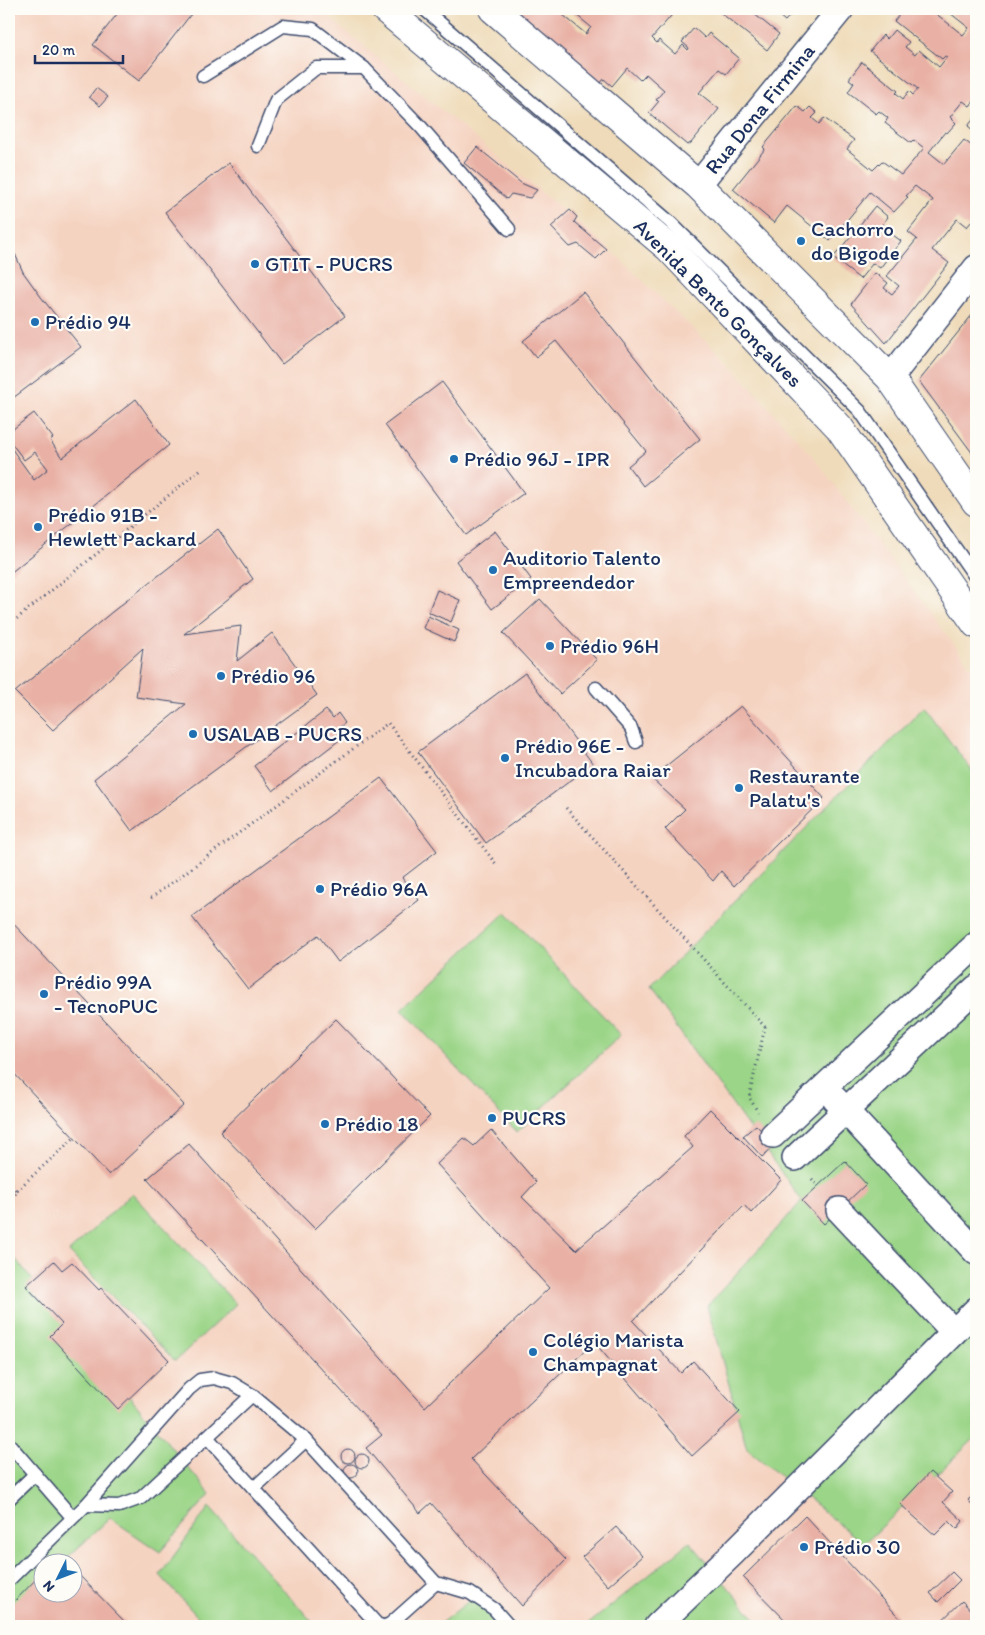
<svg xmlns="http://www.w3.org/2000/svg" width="985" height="1635" viewBox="0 0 985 1635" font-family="Itim,sans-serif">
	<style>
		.built { fill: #f5d3c1; fill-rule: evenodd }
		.green { fill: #9bd588; stroke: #5b8273 }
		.building { fill: #e9b1a5 }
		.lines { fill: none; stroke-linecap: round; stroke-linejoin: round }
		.lane-casing { stroke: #3b496c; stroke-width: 15 }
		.street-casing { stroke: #3b496c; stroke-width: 28 }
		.primary-casing { stroke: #3b496c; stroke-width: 30 }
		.path { stroke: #3b496c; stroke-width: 3; stroke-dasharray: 1 4; stroke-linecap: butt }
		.lane { stroke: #fff; stroke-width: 12 }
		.street { stroke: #fff; stroke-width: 25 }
		.primary { stroke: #fff; stroke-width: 28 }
		.poi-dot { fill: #1f6fb2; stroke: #fdfcf7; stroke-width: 2 }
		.labels { text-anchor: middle; stroke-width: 4.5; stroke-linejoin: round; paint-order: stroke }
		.street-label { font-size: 21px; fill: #1b2f5e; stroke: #fdfcf7 }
		.poi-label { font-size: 21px; fill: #1b2f5e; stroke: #fdfcf7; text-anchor: start }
	</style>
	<rect width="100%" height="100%" fill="#fdfcf7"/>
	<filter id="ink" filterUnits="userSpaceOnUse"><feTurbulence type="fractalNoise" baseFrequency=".02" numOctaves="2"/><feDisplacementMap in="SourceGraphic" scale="10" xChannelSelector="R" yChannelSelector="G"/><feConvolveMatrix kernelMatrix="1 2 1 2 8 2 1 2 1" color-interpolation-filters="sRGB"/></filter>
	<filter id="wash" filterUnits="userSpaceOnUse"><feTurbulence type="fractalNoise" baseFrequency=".0096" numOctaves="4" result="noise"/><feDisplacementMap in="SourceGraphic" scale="20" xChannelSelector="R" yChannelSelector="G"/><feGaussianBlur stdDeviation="1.12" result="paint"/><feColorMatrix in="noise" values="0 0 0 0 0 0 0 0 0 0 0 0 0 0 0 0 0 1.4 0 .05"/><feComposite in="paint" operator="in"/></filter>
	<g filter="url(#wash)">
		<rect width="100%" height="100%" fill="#efdbb9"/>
		<!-- built -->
		<path class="built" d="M 9,9 L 319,9 L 602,242 L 728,362 L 814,458 L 976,674 L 976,1626 L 9,1626 ZM 42,1562 L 72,1562 L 72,1592 L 42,1592 Z"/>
		<!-- green -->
		<g class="green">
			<polygon points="924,707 976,776 976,1437 864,1544 747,1449 707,1306 802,1201 649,989"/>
			<polygon points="506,912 621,1035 517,1132 402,1009"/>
			<polygon points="132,1193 236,1304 175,1361 69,1252"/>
			<polygon points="9,1251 210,1494 160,1552 110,1518 63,1562 42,1562 42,1582 9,1614"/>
			<polygon points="209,1507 316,1626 206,1626 160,1575"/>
			<polygon points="690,1542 761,1626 586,1626"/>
			<polygon points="474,1597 507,1626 437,1626"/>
		</g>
		<g id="blocks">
			<!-- building -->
			<g class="building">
				<polygon points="121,9 195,9 139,81 93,45"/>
				<polygon points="514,9 568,9 563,15 586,34 591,27 569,9 677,9 652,38 657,43 659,40 675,54 683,45 688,50 689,48 682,42 694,28 705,38 709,33 739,58 726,74 719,69 699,93 719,109 691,143 687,145 649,113 659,101 656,100 664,90 646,74 640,80 627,68 612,86 604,79 600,84 512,11"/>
				<polygon points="716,9 748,9 779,34 767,50"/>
				<polygon points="771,9 796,9 785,21"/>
				<polygon points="904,9 930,9 963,35 969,28 945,9 976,9 976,99 970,106 963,101 950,117 956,123 947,133 945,132 929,152 944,164 964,140 976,149 976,216 967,227 957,219 932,250 949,263 886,343 851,304 875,273 888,283 884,288 892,294 899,286 887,276 917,239 908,232 933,200 915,186 906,196 908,197 894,212 870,192 830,241 787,206 774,223 733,189 765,149 763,147 797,106 805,112 810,107 817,113 812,118 819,124 824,118 854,140 847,149 873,170 882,161 901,175 924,148 914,140 911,143 885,123 888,118 879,111 876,114 848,92 854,83 849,79 862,62 898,91 896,93 903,99 909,91 913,95 918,89 870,51 883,35 887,39 894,30 909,42 905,47 915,55 919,50 939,67 947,57 945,56 942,59 894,21"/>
				<polygon points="96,88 108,97 100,106 89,97"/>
				<polygon points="976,116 976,133 968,126"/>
				<polygon points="477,147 521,183 537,190 530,198 511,194 507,199 464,163"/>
				<polygon points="229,163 345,316 282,364 165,212"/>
				<polygon points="875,206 888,217 881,226 901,241 880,268 873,263 860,279 833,258"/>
				<polygon points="570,210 577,217 574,222 606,249 596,259 578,244 570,247 551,227"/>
				<polygon points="15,254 23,272 41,297 81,347 9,401 9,258"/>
				<polygon points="583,292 700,439 643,486 628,466 646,451 556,341 536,357 523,341"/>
				<polygon points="976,310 976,458 919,381"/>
				<polygon points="442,382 524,493 466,535 385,425"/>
				<polygon points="136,399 169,445 9,574 9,445 34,480 48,469 35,452 24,460 9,440 9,432 34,413 53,438 50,440 62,458"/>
				<polygon points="218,529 253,579 184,634 241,626 237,661 272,633 317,695 132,831 94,779 186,704 136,697 143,648 53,730 15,692 112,612"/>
				<polygon points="495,531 531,579 492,609 456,561"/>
				<polygon points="437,590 460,600 451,622 428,612"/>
				<polygon points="540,599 597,660 560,694 503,633"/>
				<polygon points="428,616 459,630 454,642 423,628"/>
				<polygon points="525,673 593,764 486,843 418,752"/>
				<polygon points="741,706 824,798 734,886 721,871 713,881 665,829 685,809 651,778"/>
				<polygon points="326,710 333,718 338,713 345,723 340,727 346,735 273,791 254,766"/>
				<polygon points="381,778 437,851 402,878 419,900 338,962 318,935 248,989 192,917"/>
				<polygon points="9,919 184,1105 109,1175 9,1068"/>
				<polygon points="336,1019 430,1116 315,1229 220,1132"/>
				<polygon points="710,1109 781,1180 751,1213 744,1205 633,1321 681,1373 693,1361 740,1412 692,1456 594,1342 471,1459 566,1560 522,1606 431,1503 420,1513 366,1448 382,1435 147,1179 189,1144 425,1407 549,1288 437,1164 464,1138 474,1146 491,1130 536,1182 522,1197 576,1250 693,1147 684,1136"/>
				<polygon points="756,1125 775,1145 762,1157 743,1136"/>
				<polygon points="845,1161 866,1184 824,1224 802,1201"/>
				<polygon points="54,1261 62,1270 72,1262 99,1290 101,1288 169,1360 118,1409 50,1336 62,1324 26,1286"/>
				<circle cx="348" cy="1456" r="7"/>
				<circle cx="362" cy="1461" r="7"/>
				<circle cx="351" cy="1471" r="7"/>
				<polygon points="930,1472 952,1492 943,1502 963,1521 957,1529 949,1521 935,1535 900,1504"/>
				<polygon points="976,1492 976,1509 968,1500"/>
				<polygon points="805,1516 907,1626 791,1626 743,1577"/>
				<polygon points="616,1527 642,1556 608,1586 582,1557"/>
				<polygon points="61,1555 68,1562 53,1562"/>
				<polygon points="72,1568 129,1626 9,1626 9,1607 42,1573 42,1592 72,1592"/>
				<polygon points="952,1572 960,1580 938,1602 930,1593"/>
				<polygon points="962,1601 976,1616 976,1626 936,1626"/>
			</g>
		</g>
	</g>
	<g filter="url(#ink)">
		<use href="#blocks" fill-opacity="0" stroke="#3b496c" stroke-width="1"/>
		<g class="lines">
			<!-- lane casing -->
			<g class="lane-casing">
				<g id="lane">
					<polyline points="424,9 671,223 860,411 976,578"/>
					<polyline points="203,76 283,26 313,29 364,68 421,127 509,229"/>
					<polyline points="258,146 276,100 316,68 364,68"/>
					<polyline points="596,688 631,728 636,742"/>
					<polyline points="207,1437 252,1395"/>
					<polyline points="9,1444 72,1517"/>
					<polyline points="254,1488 306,1440"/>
					<polyline points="9,1499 35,1474"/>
					<polyline points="86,1505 119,1506 141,1498 207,1437 377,1624 382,1626"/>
					<polyline points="9,1580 86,1505 189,1389 200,1380 214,1378 232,1383 252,1395 306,1440 436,1583 470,1593 494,1609 509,1626"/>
					<polyline points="385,1626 390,1624 436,1583"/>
				</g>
			</g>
			<!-- street casing -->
			<g class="street-casing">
				<g id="street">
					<polyline points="698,185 841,9"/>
					<polyline points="890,378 976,268"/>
					<polyline points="835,1099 976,1252"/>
					<polyline points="773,1135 976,945"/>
					<polyline points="795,1158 976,988"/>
					<polyline points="839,1210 954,1332"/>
					<polyline points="657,1626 732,1554 976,1310"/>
				</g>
			</g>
			<!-- primary casing -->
			<g class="primary-casing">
				<g id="primary">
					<polyline points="385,9 669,248 839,427 976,624"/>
					<polyline points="493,9 698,185 890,378 976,502"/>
				</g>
			</g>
			<!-- path -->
			<g class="path">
				<polyline points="9,234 14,230"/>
				<polyline points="9,625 201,469"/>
				<polyline points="566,808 765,1027 749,1097 758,1112"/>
				<polyline points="151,898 388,723 496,864"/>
				<polyline points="812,1179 818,1186"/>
				<polyline points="9,1181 16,1191"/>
				<polyline points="9,1229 16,1191 74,1138"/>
			</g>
			<!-- lane -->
			<use href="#lane" class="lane"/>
			<!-- street -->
			<use href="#street" class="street"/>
			<!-- primary -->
			<use href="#primary" class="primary"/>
		</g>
	</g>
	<!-- markers -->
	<g class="poi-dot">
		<circle cx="801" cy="241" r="5"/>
		<circle cx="255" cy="264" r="5"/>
		<circle cx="35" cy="322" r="5"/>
		<circle cx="454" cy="459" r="5"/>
		<circle cx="38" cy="527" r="5"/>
		<circle cx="493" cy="570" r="5"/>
		<circle cx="550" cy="646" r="5"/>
		<circle cx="221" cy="676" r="5"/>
		<circle cx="193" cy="734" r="5"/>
		<circle cx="505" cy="758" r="5"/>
		<circle cx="739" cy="788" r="5"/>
		<circle cx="320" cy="889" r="5"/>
		<circle cx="44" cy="994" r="5"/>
		<circle cx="492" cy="1118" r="5"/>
		<circle cx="325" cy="1124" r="5"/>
		<circle cx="533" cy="1352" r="5"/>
		<circle cx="804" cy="1547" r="5"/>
	</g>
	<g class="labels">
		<!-- street labels -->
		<g class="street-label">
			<text transform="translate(760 109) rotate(-51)" y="7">Rua Dona Firmina</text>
			<text transform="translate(718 303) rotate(45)" y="7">Avenida Bento Gonçalves</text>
		</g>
		<!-- poi labels -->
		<g class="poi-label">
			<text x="811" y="236">Cachorro<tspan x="811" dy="24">do Bigode</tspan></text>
			<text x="265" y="271">GTIT - PUCRS</text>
			<text x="45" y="329">Prédio 94</text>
			<text x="464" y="466">Prédio 96J - IPR</text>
			<text x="48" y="522">Prédio 91B -<tspan x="48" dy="24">Hewlett Packard</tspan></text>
			<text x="503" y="565">Auditorio Talento<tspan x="503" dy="24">Empreendedor</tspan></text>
			<text x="560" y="653">Prédio 96H</text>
			<text x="231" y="683">Prédio 96</text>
			<text x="203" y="741">USALAB - PUCRS</text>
			<text x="515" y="753">Prédio 96E -<tspan x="515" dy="24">Incubadora Raiar</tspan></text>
			<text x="749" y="783">Restaurante<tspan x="749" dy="24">Palatu's</tspan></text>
			<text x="330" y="896">Prédio 96A</text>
			<text x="54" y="989">Prédio 99A<tspan x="54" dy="24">- TecnoPUC</tspan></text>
			<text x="502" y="1125">PUCRS</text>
			<text x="335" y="1131">Prédio 18</text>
			<text x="543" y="1347">Colégio Marista<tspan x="543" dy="24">Champagnat</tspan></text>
			<text x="814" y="1554">Prédio 30</text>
		</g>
	</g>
	<!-- margin -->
	<rect width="985" height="1635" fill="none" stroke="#fdfcf7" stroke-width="30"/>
	<!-- north arrow -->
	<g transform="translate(58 1578) rotate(228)"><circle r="24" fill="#fdfcf7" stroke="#a3aaba"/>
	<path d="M0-4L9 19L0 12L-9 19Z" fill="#1f6fb2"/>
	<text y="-8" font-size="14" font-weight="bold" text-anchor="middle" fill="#1b2f5e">N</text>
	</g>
	<!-- scale -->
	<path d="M35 55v8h88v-8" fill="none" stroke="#1b2f5e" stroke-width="2.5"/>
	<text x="42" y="55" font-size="15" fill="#1b2f5e" stroke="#fdfcf7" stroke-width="4" paint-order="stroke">20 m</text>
</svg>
